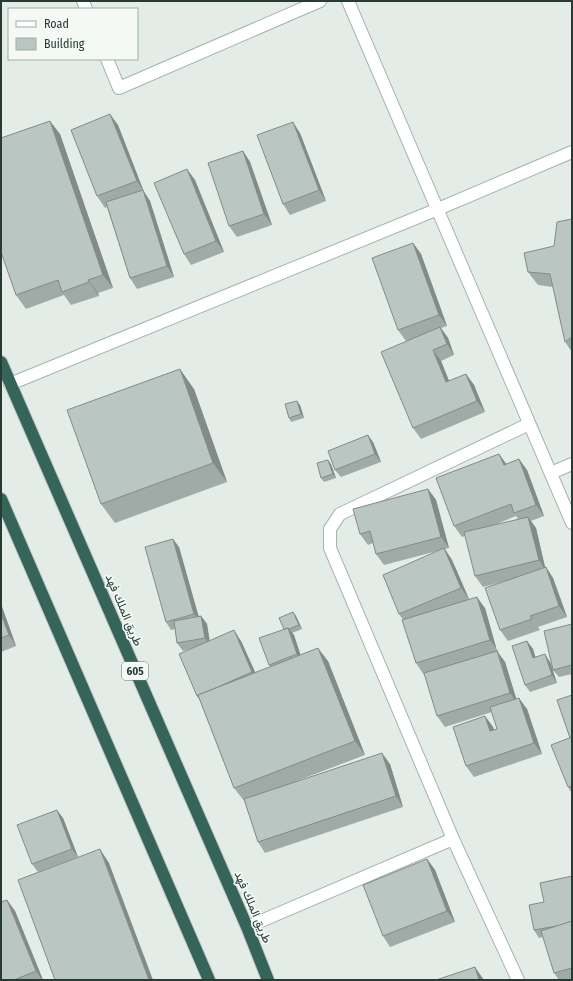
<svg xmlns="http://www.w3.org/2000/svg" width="573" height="981" viewBox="0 0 573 981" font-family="'Fira Sans Condensed',Vazirmatn,sans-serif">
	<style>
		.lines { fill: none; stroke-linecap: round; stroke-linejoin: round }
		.minor-casing { stroke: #a7b3ae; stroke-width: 14 }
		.motorway-casing { stroke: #c2c8c6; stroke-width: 14 }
		.minor { stroke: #fff; stroke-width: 12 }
		.motorway { stroke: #356458; stroke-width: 12 }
		.wall { fill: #a0aaa6; fill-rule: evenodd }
		.shaded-wall { fill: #828b87 }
		.building { fill: #bac6c1; stroke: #828b87 }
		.labels { text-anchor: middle; stroke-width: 3.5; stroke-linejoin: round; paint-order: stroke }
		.shield { fill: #f4f9f6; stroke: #64746e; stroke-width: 1 }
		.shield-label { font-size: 11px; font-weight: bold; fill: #263b34 }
		.street-label { font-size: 12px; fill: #263b34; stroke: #f4f9f6 }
	</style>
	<rect width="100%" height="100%" fill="#e4ece8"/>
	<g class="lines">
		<!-- minor casing -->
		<g class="minor-casing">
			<g id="minor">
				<polyline points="83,1 86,9"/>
				<polyline points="348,1 572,523"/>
				<polyline points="107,59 119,88 320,1"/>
				<polyline points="10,384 438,209 572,152"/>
				<polyline points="551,473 572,464"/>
				<polyline points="247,927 453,839"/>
				<polyline points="518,980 453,839 330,548 330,529 340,514 529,424"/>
			</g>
		</g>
		<!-- motorway casing -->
		<g class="motorway-casing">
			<g id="motorway">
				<polyline points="1,362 247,927 268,980"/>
				<polyline points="1,499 209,980"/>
			</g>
		</g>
		<!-- minor -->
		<use href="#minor" class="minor"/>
		<!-- motorway -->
		<use href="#motorway" class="motorway"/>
	</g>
	<!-- wall -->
	<g class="wall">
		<polygon points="118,125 144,192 150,201 174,277 137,289 130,278 107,207 105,208 97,196"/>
		<polygon points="300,133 326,201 290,215 283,204"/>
		<polygon points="60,134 113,288 98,293 99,296 71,305 64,295 26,309 16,295"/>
		<polygon points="243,151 250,162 272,225 237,237 229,226"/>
		<polygon points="195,180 224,252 191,265 184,254"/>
		<polygon points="572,219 572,352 565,342 553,287 538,285 528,272 554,246"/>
		<polygon points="413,243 421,254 447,326 441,328 448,338 454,355 441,361 449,381 466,374 474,385 485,412 421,439 413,428 417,337 406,341 398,330"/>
		<polygon points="194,389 227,482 115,523 101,504"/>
		<polygon points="300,405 304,418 291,422 289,418"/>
		<polygon points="373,442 381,462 341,477 335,470"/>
		<path d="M 499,454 L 506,464 L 519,459 L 527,470 L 544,516 L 531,521 L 536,528 L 545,567 L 553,578 L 567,617 L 538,627 L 540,630 L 508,641 L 500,630 L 505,581 L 483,587 L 475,576 L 465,536 L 462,537 L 454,526 ZM 516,516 L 518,519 L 492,526 Z"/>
		<polygon points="331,464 336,478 324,482 321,478"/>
		<polygon points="428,489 436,500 449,548 445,549 452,560 469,599 485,608 497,651 505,662 516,699 527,709 542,754 474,777 466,766 485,716 493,727 494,730 497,729 492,712 445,727 437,716 425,674 424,675 416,663 403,620 399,614 441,550 384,565 376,554 373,543 368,545 360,534"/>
		<polygon points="179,547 198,616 201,616 207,624 210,641 241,641 255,672 270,667 269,665 284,629 296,616 302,629 292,633 294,635 300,655 328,661 365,755 294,782 390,764 403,807 265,853 258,842 245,802 234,788 200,701 197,696 190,649 183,651 177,643 175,629 171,630 166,622"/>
		<polygon points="1,604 16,646 1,652"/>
		<polygon points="572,624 572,674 559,677 553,670"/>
		<polygon points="527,641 533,649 535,657 550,662 557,683 530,692 525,685"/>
		<polygon points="572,695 572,794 568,787"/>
		<polygon points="63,818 78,857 38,872 32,864"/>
		<polygon points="427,859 435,870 455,922 390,947 383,936"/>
		<polygon points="572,876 572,980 559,980 554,973 543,937 539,938 534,930 544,902"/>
		<polygon points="7,900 15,911 43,980 1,980"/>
	</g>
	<!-- shaded-wall -->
	<g class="shaded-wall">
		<polygon points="110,114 118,125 144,192 137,181"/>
		<polygon points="50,121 60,134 113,288 103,275"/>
		<polygon points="293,122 300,133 326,201 319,190"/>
		<polygon points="243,151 250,162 272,225 264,214"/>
		<polygon points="187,169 195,180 224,252 216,241"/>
		<polygon points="143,190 150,201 174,277 167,266"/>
		<polygon points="413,243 421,254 447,326 439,315"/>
		<polygon points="88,280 98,293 99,296 89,282"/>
		<polygon points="440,327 448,338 454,355 447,344"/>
		<polygon points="433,350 441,361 454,393 446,382"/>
		<polygon points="180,369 194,389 227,482 213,463"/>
		<polygon points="466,374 474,385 485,412 477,401"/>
		<polygon points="297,401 300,405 304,418 301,414"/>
		<polygon points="368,435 373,442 381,462 375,454"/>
		<polygon points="499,454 507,465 504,465"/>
		<polygon points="519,459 527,470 544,516 536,505"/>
		<polygon points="328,460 331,464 336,478 333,474"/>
		<polygon points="428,489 436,500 449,548 441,537"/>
		<polygon points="528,517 536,528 546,571 539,560"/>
		<polygon points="173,539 179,547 200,621 194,614"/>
		<polygon points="444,548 452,560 469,599 461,588"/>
		<polygon points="546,567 553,578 567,617 559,606"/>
		<polygon points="477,597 485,608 497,651 505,662 518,704 510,693 498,651 490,640"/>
		<polygon points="1,604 16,646 9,635 1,614"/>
		<polygon points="293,612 296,616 302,629 299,625"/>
		<polygon points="201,616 207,624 210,646 205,638"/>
		<polygon points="288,628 294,635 303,662 297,654"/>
		<polygon points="234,630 241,641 260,683 252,672"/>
		<polygon points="527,641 533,649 538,666 533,658"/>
		<polygon points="318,648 328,661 365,755 355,741"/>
		<polygon points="545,654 550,662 557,683 552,675"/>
		<polygon points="519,698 527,709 542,754 534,743"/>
		<polygon points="485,716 493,727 498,743 490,731"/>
		<polygon points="382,753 390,764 403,807 396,796"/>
		<polygon points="57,810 63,818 78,857 72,849"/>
		<polygon points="100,849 109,863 153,980 149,980"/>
		<polygon points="427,859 435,870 455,922 447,911"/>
		<polygon points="7,900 15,911 43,980 42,980 36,971"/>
		<polygon points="475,967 484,980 479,980"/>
	</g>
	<!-- building -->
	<g class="building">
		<polygon points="110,114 137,181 97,196 71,130"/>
		<polygon points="50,121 103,275 88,280 89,282 62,292 58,280 16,295 1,252 1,138"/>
		<polygon points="293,122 319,190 283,204 257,135"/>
		<polygon points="243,151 264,214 229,226 208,163"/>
		<polygon points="187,169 216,241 184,254 154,183"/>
		<polygon points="143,190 167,266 130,278 106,202"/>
		<polygon points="572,219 572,337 565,342 550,274 528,272 524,253 554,246 557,222"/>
		<polygon points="413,243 439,315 398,330 372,258"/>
		<polygon points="440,327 447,344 433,350 446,382 466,374 477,401 413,428 381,352"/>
		<polygon points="180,369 213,463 101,504 67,410"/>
		<polygon points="297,401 301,414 289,418 285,404"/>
		<polygon points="368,435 375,454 335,470 328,451"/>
		<polygon points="499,454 504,465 519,459 536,505 514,513 511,504 454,526 436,478"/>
		<polygon points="328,460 333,474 321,478 317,463"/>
		<polygon points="428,489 441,537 376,554 370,531 360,534 353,509"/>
		<polygon points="528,517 539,560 475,576 464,532"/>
		<polygon points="173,539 194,614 166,622 145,547"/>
		<polygon points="444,548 461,588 399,614 383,575"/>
		<polygon points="546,567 559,606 530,616 532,619 500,630 485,588"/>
		<polygon points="477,597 490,640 416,663 402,620"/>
		<polygon points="293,612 299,625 289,629 288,628 284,629 279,618"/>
		<polygon points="1,614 9,635 1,638"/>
		<polygon points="201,616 205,638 177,643 174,621"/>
		<polygon points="572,624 572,665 553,670 544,631"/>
		<polygon points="288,628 297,654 269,665 259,638"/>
		<polygon points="234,630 252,672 218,687 198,695 198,696 197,696 179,654"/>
		<polygon points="527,641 533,658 545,654 552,675 525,685 512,646"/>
		<polygon points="318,648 355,741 234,788 198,695"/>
		<polygon points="497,651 510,693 437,716 424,673"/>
		<polygon points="572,695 572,737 570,738 557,700"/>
		<polygon points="519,698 534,743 466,766 453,727 485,716 490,731 497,729 490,707"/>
		<polygon points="572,737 572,786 568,787 551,745"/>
		<polygon points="382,753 396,796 258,842 244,799"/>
		<polygon points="57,810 72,849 32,864 17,825"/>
		<polygon points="100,849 149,980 55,980 18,880"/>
		<polygon points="427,859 447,911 383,936 363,885"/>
		<polygon points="572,876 572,921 562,925 534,930 529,905 544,902 540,883"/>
		<polygon points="7,900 36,971 14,980 1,980 1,902"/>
		<polygon points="572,921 572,968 554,973 541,931"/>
		<polygon points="475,967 479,980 436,980"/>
	</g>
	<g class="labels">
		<!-- shield labels -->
		<rect class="shield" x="122" y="662" width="26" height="18" rx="3"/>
		<g class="shield-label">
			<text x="135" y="675">605</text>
		</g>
		<!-- street labels -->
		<g class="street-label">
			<text transform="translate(124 610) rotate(67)" y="4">طريق الملك فهد</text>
			<text transform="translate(253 907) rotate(67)" y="4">طريق الملك فهد</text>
		</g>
	</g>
	<!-- border -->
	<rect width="573" height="981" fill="none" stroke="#263b34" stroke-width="4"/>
	<!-- legend -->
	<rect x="8" y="8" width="130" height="52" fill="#f4f9f6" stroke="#a2ada8"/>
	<rect x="16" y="21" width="20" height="6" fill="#ffffff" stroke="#a2ada8"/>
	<text x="44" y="28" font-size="12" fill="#263b34">Road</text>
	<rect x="16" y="38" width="20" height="12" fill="#bac6c1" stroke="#a2ada8"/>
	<text x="44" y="48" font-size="12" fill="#263b34">Building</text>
</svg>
